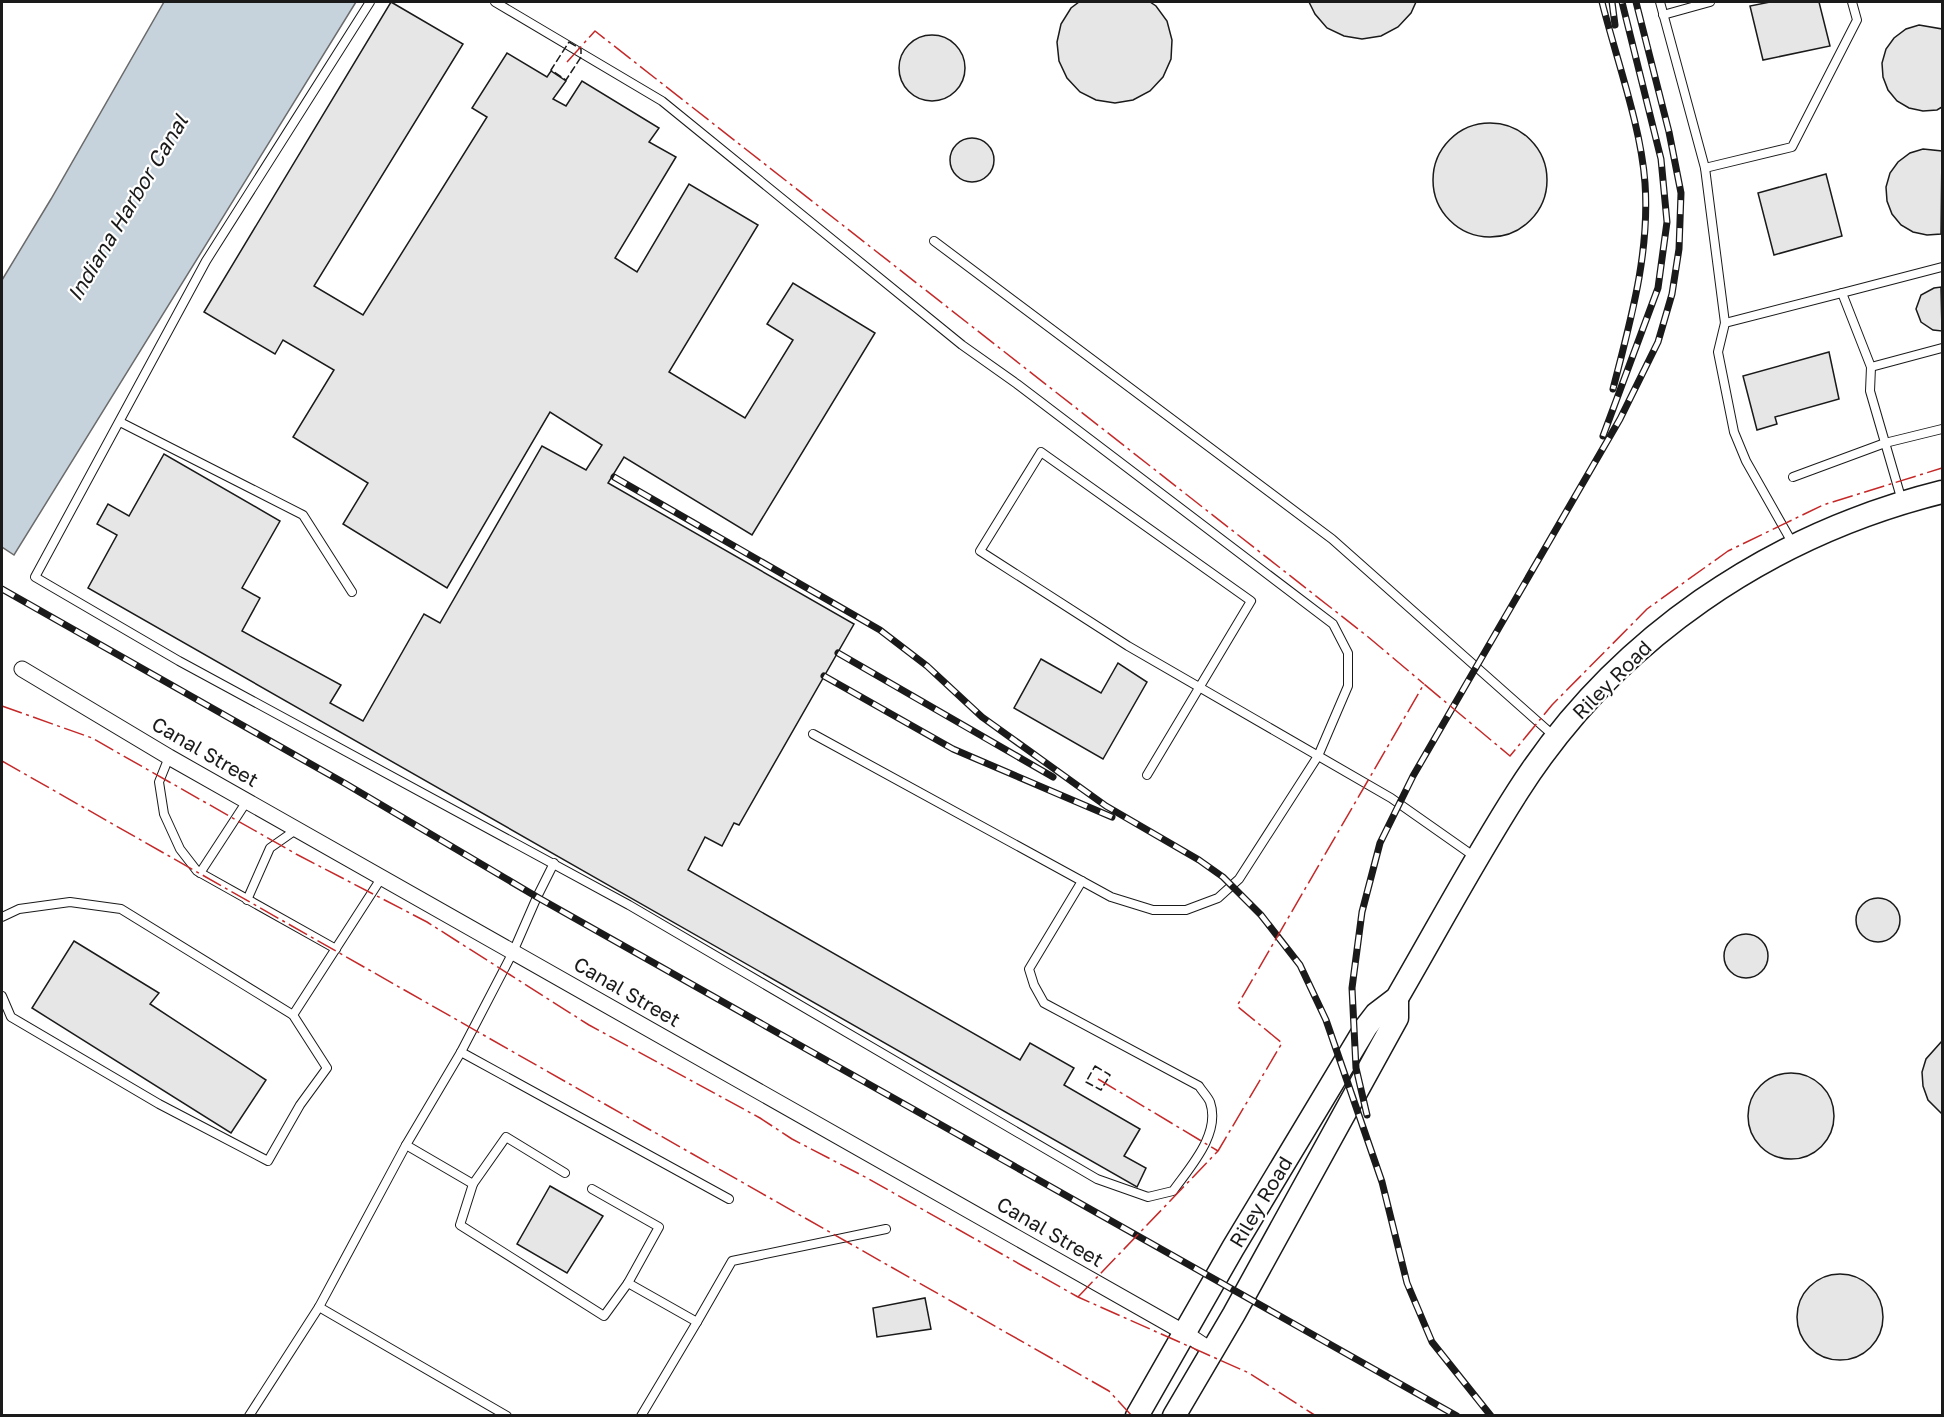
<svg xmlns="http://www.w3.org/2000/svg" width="1944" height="1417" viewBox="0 0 1944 1417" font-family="'Golos Text',sans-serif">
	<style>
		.water { fill: #c6d2dc; stroke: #6a6a6a; stroke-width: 1.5 }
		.building { fill: #e6e6e6; stroke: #1a1a1a; stroke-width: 1.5 }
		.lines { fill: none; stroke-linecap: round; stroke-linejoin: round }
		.lane-casing { stroke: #1a1a1a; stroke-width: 10 }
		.street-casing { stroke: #1a1a1a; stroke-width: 17 }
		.secondary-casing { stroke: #1a1a1a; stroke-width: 25 }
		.lane { stroke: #fff; stroke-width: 8 }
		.street { stroke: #fff; stroke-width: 15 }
		.secondary { stroke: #fff; stroke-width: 22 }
		.rail-casing { stroke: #1a1a1a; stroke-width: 7 }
		.rail { stroke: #fff; stroke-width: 4.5; stroke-dasharray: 14; stroke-linecap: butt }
		.fence { stroke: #1a1a1a; stroke-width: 1.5; stroke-dasharray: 8 3; stroke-linecap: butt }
		.power { stroke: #c62828; stroke-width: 1.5; stroke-dasharray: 21 4.5 3 4.5; stroke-linecap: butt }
		.labels { text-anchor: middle; stroke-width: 4.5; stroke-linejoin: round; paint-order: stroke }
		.street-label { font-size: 20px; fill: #1a1a1a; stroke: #fff }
		.water-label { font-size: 21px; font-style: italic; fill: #1a1a1a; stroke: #fff }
	</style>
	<rect width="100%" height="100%" fill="#fff"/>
	<!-- water -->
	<polygon class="water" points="164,2 356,2 14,555 2,547 2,280 51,199"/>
	<!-- building -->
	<g class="building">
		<polygon points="391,2 463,44 314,286 363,315 487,117 472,108 507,53 547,77 551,71 566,81 553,99 566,106 582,81 659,128 649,142 676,157 615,258 637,272 689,184 758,225 669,372 745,418 793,340 767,324 793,283 875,333 752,535 624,457 608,483 854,624 739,825 734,823 722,846 705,837 688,870 1020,1060 1030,1043 1074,1068 1064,1085 1140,1129 1124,1156 1146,1168 1137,1187 88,588 117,535 97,524 108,504 129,516 164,454 280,521 242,588 260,598 242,631 341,685 330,703 363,721 424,614 440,623 542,446 586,470 602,445 550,412 447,588 343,524 368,483 293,437 334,370 283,340 275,354 204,312"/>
		<polygon points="1079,2 1150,2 1156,6 1167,21 1172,40 1171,59 1163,77 1150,91 1133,100 1115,103 1096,100 1080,92 1067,78 1059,61 1057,42 1061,24 1071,8"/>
		<polygon points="1309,2 1416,2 1411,13 1398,27 1381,36 1362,39 1344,36 1327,28 1315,14"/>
		<polygon points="1770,2 1819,2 1830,46 1763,60 1750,6"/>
		<polygon points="1919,25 1942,29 1942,107 1937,110 1923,111 1909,108 1897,101 1888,90 1883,77 1882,63 1886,49 1894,38 1906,29"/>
		<circle cx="932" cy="68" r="33"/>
		<circle cx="1490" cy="180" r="57"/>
		<circle cx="972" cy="160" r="22"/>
		<polygon points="1923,149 1942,151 1941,234 1927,235 1913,232 1901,225 1892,214 1887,201 1886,187 1890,173 1898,162 1910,153"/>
		<polygon points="1826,174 1842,236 1774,255 1758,193"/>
		<polygon points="1941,287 1942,331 1933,330 1921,322 1916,309 1921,295 1934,288"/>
		<polygon points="1829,352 1839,399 1775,417 1777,424 1757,430 1743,376"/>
		<polygon points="1041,659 1101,693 1118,663 1147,682 1103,759 1014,708"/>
		<circle cx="1878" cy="920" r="22"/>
		<circle cx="1746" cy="956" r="22"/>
		<polygon points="74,941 159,993 150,1004 266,1080 231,1133 32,1008"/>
		<polygon points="1942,1041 1942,1114 1928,1100 1923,1086 1922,1072 1926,1059"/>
		<circle cx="1791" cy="1116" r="43"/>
		<polygon points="550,1186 603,1216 567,1273 517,1244"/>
		<circle cx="1840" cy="1317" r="43"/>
		<polygon points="925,1298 931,1329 877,1337 873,1308"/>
	</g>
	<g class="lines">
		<!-- lane casing -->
		<g class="lane-casing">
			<g id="lane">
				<path d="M 370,2 L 206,261 L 35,577 L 179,661 L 629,905 L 1097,1179 L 1148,1197 L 1173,1191 C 1190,1167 1221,1134 1210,1102 C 1208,1097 1202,1091 1199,1086 L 1044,1003 L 1034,985 L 1029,969 L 1082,881"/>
				<polyline points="495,2 662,101 962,345 1017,384 1333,624 1348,653 1348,686 1318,756 1239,879 1218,898 1186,910 1153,910 1111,897 813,734"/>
				<polyline points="1660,2 1705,168 1725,323"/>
				<polyline points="1663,15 1710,2"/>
				<polyline points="1705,168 1792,147 1857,20 1852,2"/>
				<polyline points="934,241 1332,539 1554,736"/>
				<polyline points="1842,293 1942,267"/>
				<polyline points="1871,367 1942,348"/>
				<polyline points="120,422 303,515 352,592"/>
				<polyline points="1793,477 1885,443 1942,429"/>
				<polyline points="1793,544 1746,461 1734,432 1718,352 1725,323 1842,293 1871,367 1870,391 1902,501"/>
				<polyline points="169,757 159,782 164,814 180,849 197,871 336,949"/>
				<polyline points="1147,775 1251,601 1041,452 980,551 1128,646 1391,798 1475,857"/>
				<polyline points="200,873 247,801"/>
				<polyline points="247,900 270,848 297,829"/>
				<polyline points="2,917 19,909 70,902 121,909 293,1015 327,1068 300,1105 268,1161 159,1104 11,1017 2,996"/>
				<polyline points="293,1015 382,877"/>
				<polyline points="461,1052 729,1199"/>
				<polyline points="406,1145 473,1184 460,1225 604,1316 628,1283 697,1322 641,1416"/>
				<polyline points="473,1184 506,1137 565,1173"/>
				<polyline points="592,1189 659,1227 628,1283"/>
				<polyline points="697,1322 732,1261 886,1229"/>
				<polyline points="249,1416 319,1307"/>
				<polyline points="507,1416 319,1307 406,1145 461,1052 513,952 537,897 554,863"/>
			</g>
		</g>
		<!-- street casing -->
		<g class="street-casing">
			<polyline id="street" points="22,669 169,757 1185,1333 1212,1351"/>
		</g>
		<!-- secondary casing -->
		<g class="secondary-casing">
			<g id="secondary">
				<path d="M 1137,1416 L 1233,1248 L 1366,1027 L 1376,1014 L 1397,998 C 1437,929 1475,858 1518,791 C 1615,639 1769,535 1942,492"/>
				<polyline points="1174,1416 1234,1314 1397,1018 1397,998"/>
			</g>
		</g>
		<!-- lane -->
		<use href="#lane" class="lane"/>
		<!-- street -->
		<use href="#street" class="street"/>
		<!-- secondary -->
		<use href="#secondary" class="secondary"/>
		<!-- rail casing -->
		<g class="rail-casing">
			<g id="rail">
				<path d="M 1602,2 C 1616,58 1641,126 1645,183 C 1650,254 1630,322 1613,389"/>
				<polyline points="1612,2 1615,25"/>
				<polyline points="1603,436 1658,288 1667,222 1661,159 1622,2"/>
				<polyline points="614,477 880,630 927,666 982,717 1106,806 1199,860 1223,877 1261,915 1300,965 1326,1020 1382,1182 1407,1283 1432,1342 1491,1416"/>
				<polyline points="2,589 346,784 537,897 1457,1416"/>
				<polyline points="838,653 1053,777"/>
				<polyline points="824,676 953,749 1112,817"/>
				<polyline points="1367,1115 1356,1068 1352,988 1362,912 1380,843 1413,776 1620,419 1658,342 1672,294 1679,249 1681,193 1669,132 1636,2"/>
			</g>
		</g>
		<!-- rail -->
		<use href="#rail" class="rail"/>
		<!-- fence -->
		<g class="fence">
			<polygon points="569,42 581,49 581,57 566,80 551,70"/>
			<polygon points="1095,1066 1110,1075 1101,1090 1086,1082"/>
		</g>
		<!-- power -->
		<g class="power">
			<polyline points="567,62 595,31 1367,636 1424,684"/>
			<polyline points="2,706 92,738 296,854 427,922 589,1025 760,1118 792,1139 867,1178 1078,1297 1249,1373 1316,1416"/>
			<polyline points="2,761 1109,1391 1132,1416"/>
			<polyline points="1098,1079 1218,1151"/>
			<polyline points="1078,1297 1218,1151 1282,1043 1237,1006 1424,684 1510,756 1552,705 1647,609 1728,551 1823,505 1942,468"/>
		</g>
	</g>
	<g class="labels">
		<!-- street labels -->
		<g class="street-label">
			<text transform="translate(1612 680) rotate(-45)" y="7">Riley Road</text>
			<text transform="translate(205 752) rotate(30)" y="7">Canal Street</text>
			<text transform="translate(627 992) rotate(30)" y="7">Canal Street</text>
			<text transform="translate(1261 1202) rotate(-59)" y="7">Riley Road</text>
			<text transform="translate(1050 1232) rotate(30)" y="7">Canal Street</text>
		</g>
		<!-- water labels -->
		<g class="water-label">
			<text transform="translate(128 208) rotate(-59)" y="7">Indiana Harbor Canal</text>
		</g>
	</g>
	<!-- border -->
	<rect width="1944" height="1417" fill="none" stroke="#1a1a1a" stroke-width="6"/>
</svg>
